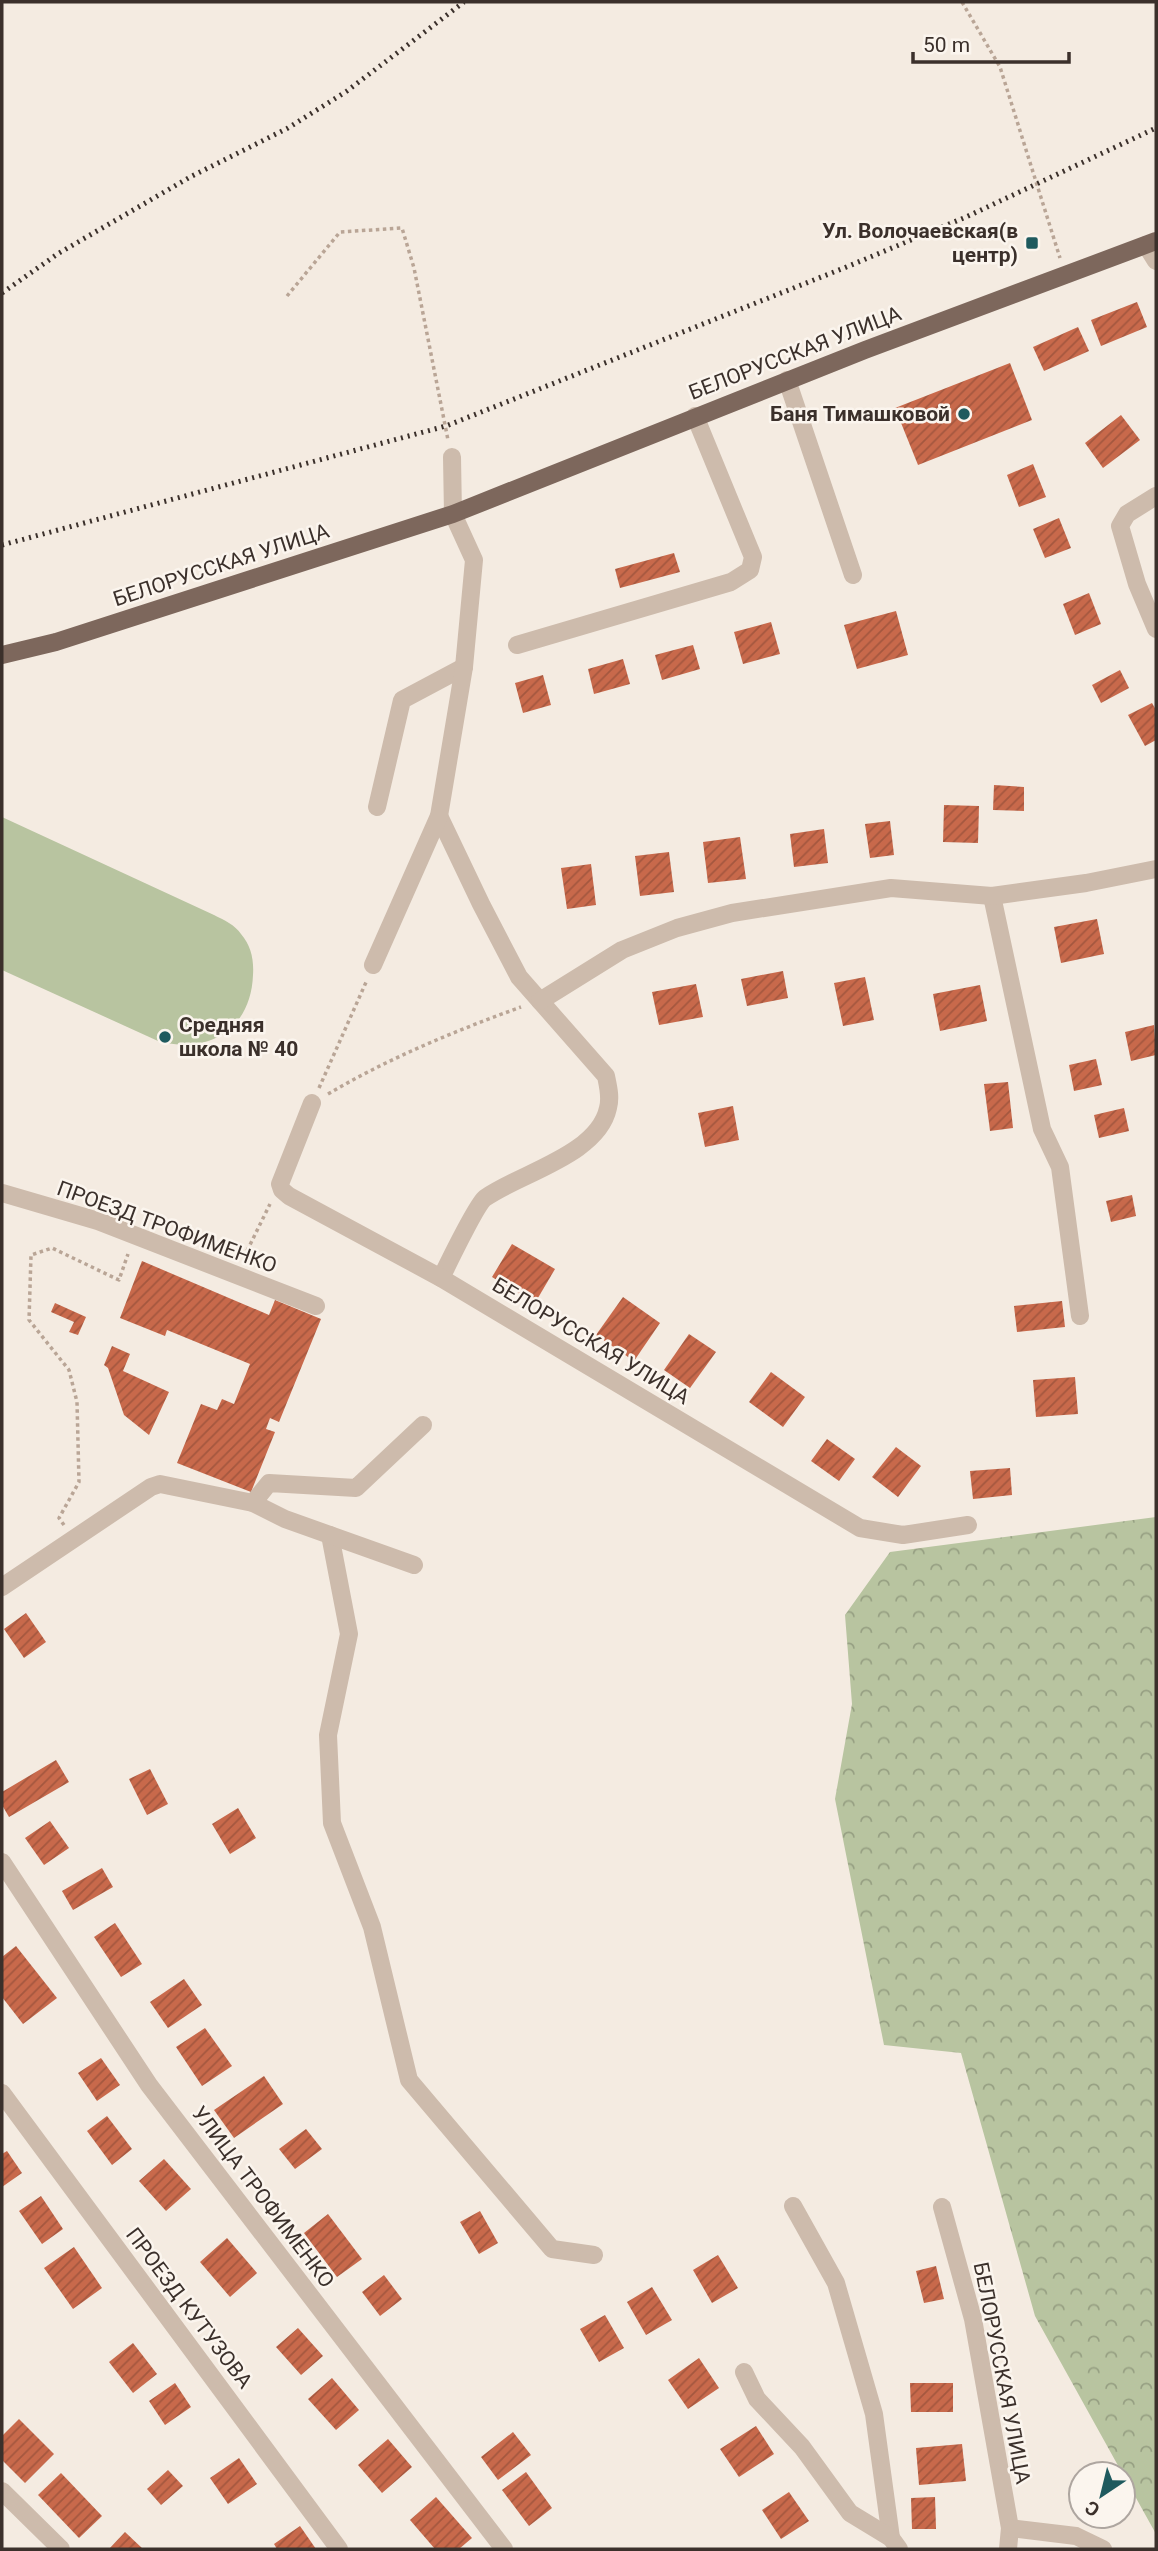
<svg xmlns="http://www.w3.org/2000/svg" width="1158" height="2551" viewBox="0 0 1158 2551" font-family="Roboto,sans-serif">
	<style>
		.grass { fill: #b8c4a0 }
		.forest { fill: url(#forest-crowns) }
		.building { fill: url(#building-hatch) }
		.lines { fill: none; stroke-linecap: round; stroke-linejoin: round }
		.path { stroke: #b9a596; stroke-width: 3.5; stroke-dasharray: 3.5 3.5; stroke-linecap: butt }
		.minor { stroke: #cdbbac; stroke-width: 18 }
		.major { stroke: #7d675c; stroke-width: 18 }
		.rail { stroke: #3b302b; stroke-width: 5; stroke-dasharray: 2 5; stroke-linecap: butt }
		.poi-dot { fill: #1f5a5e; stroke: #fbf5ee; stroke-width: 2.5 }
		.labels { text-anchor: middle; stroke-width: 5; stroke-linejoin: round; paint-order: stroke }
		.poi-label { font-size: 21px; font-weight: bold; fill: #3b302b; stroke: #fbf5ee; text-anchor: end }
		.street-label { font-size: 21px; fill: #3b302b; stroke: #fbf5ee }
	</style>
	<defs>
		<pattern id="forest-crowns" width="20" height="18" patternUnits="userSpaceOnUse" patternTransform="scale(1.75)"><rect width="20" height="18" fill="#b8c4a0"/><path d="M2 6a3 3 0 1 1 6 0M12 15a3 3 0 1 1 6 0" fill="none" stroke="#97a083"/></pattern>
		<pattern id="building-hatch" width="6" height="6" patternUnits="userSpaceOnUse" patternTransform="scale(1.75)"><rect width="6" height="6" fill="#c8694b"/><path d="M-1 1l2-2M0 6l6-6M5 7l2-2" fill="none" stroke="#a4573f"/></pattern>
	</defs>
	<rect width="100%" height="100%" fill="#f4ebe1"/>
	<!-- grass -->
	<path class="grass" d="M 2,817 L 214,915 C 224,920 235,925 241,934 C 251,946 254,959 253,975 C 251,1029 209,1055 158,1041 L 2,970 Z"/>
	<!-- forest -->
	<polygon class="forest" points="1156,1517 1156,2534 1035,2316 961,2053 884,2045 835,1799 852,1704 845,1615 890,1552"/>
	<!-- building -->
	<g class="building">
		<polygon points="1137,302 1147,327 1101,346 1091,320"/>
		<polygon points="1078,327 1089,351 1044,371 1033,347"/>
		<polygon points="1010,363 1032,420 918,465 895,408"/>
		<polygon points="1121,415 1140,440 1103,468 1085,443"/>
		<polygon points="1033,464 1046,497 1019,507 1007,475"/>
		<polygon points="1059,518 1071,548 1045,558 1033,529"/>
		<polygon points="674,553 680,572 620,588 615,569"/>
		<polygon points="1089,593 1101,624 1075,635 1063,604"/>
		<polygon points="896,611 908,655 857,669 844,625"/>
		<polygon points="771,622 780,654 743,664 734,632"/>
		<polygon points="693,645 700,669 662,680 655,655"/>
		<polygon points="623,659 630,684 594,694 588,669"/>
		<polygon points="1120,670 1129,688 1101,703 1092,685"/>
		<polygon points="543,675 551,705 523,713 515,683"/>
		<polygon points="1152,703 1156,710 1156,740 1145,746 1128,715"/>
		<polygon points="994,785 1024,787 1024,811 993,810"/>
		<polygon points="944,805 979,806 978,843 943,842"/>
		<polygon points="890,821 894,855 870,858 865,824"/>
		<polygon points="824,829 828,863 794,867 790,834"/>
		<polygon points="740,837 746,879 708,883 703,842"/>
		<polygon points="669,852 674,892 640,896 635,856"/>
		<polygon points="591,864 596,905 567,909 561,868"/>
		<polygon points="1097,919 1104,954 1061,963 1054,927"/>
		<polygon points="783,971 788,998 747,1006 741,979"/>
		<polygon points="865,977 874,1020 843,1026 834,983"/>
		<polygon points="696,984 703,1017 659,1025 652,992"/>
		<polygon points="980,985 987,1021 940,1031 933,994"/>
		<polygon points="1154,1025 1156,1055 1131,1061 1125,1032"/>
		<polygon points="1096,1059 1102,1085 1074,1091 1069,1065"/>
		<polygon points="1008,1082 1013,1128 990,1131 984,1084"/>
		<polygon points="733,1106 739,1140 705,1147 698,1113"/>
		<polygon points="1124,1108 1129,1131 1099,1138 1094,1115"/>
		<polygon points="1132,1195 1136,1216 1111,1222 1106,1201"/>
		<polygon points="512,1244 555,1269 535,1303 492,1277"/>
		<polygon points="142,1261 269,1315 275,1300 321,1319 279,1422 270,1418 266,1429 275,1432 251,1492 177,1463 201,1404 217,1410 222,1399 234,1404 250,1364 167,1330 165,1336 120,1318"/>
		<polygon points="623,1297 660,1323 634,1361 596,1335"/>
		<polygon points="1062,1301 1065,1327 1017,1332 1014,1306"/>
		<polygon points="55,1303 86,1317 78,1335 69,1332 74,1322 51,1312"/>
		<polygon points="689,1334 716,1352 690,1388 664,1370"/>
		<polygon points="112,1346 130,1354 123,1371 169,1392 149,1435 124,1415 108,1368 104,1365"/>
		<polygon points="771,1372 805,1397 783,1427 749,1402"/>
		<polygon points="1075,1377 1078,1414 1036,1417 1033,1380"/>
		<polygon points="827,1439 855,1459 839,1481 811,1461"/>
		<polygon points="896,1447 921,1466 898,1497 872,1477"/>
		<polygon points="1010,1468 1012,1495 973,1499 970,1471"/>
		<polygon points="26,1613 46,1642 24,1658 4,1629"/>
		<polygon points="56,1760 69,1782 9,1817 2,1805 2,1792"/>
		<polygon points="150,1769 168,1804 147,1815 129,1779"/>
		<polygon points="238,1808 256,1838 230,1854 212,1824"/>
		<polygon points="50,1821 69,1848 44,1865 25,1838"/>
		<polygon points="102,1868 113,1887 73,1910 62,1891"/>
		<polygon points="115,1923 142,1964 121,1977 94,1937"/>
		<polygon points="16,1946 57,1998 23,2024 2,1997 2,1957"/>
		<polygon points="184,1979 202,2005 168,2028 150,2002"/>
		<polygon points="205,2028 232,2066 202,2086 176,2047"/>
		<polygon points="101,2058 120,2085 97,2101 78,2073"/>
		<polygon points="264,2076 283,2104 234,2138 214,2110"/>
		<polygon points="107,2116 132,2149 112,2165 87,2131"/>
		<polygon points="306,2129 322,2149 295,2169 279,2149"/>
		<polygon points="7,2151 22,2173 2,2187 2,2154"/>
		<polygon points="164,2159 191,2189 166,2211 139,2181"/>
		<polygon points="41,2196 63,2229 42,2244 19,2211"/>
		<polygon points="480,2211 498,2243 479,2254 460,2222"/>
		<polygon points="328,2214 362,2259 337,2277 304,2233"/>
		<polygon points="227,2238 257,2273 230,2297 200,2262"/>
		<polygon points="74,2247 102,2288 73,2309 44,2268"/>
		<polygon points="718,2255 738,2288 712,2303 693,2270"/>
		<polygon points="936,2266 944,2299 924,2303 916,2271"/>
		<polygon points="384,2275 402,2299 380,2316 362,2292"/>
		<polygon points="652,2287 672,2320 646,2335 627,2302"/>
		<polygon points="605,2315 624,2348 599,2362 580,2329"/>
		<polygon points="298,2328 323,2356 301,2375 276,2347"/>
		<polygon points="133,2343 157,2374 133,2393 109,2362"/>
		<polygon points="699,2358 719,2388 688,2409 668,2380"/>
		<polygon points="332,2378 359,2410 336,2430 308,2399"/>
		<polygon points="175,2383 191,2407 165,2425 149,2401"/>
		<polygon points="910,2383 953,2383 953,2412 911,2412"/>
		<polygon points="19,2419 54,2454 25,2483 2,2460 2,2436"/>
		<polygon points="756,2426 774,2454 739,2477 720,2449"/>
		<polygon points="513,2432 531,2455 498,2480 481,2457"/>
		<polygon points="388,2439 412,2467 382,2493 358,2465"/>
		<polygon points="962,2444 966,2481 919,2485 916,2448"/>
		<polygon points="239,2458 257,2484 228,2504 210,2478"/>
		<polygon points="168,2470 183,2486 161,2505 147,2489"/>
		<polygon points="526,2472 552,2508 529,2526 502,2490"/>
		<polygon points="61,2473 102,2516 79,2538 38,2495"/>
		<polygon points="789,2492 809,2521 781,2539 762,2510"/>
		<polygon points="436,2497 472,2538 459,2549 435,2549 410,2520"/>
		<polygon points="935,2497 936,2529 912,2529 911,2498"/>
		<polygon points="300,2526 316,2549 277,2549 274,2544"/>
		<polygon points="125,2532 143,2549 109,2549"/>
	</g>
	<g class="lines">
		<!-- path -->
		<g class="path">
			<polyline points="962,2 1000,67 1060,258"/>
			<polyline points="287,296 340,232 402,228 414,268 448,440"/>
			<polyline points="319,1088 367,980"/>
			<path d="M 328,1094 C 389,1058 455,1031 521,1007"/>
			<polyline points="244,1257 270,1204"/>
			<polyline points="64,1525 59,1518 79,1482 77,1402 69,1370 29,1320 31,1255 52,1248 119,1280 128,1254"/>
		</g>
		<!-- minor -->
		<g class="minor">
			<polyline points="1146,245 1156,261"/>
			<polyline points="787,380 853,575"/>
			<polyline points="1156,496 1127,514 1120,526 1137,584 1156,629"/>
			<polyline points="517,645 731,582 750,570 753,557 695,416"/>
			<polyline points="377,807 402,700 464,667"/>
			<path d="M 439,816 L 481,904 L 519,977 L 606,1076 C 608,1086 611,1097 608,1108 C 598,1155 520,1173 485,1198 C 476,1205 448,1264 441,1278"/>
			<polyline points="992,896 1042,1129 1060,1167 1080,1316"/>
			<polyline points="373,965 439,816 464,667 474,560 453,514 452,457"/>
			<polyline points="540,1001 622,950 677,928 732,913 891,888 992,896 1086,883 1156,869"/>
			<polyline points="312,1103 280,1184 282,1190 289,1196 441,1278 860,1528 903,1535 968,1525"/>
			<polyline points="2,1193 98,1221 316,1306"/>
			<polyline points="253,1503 269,1483 356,1488 423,1425"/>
			<polyline points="330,1535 349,1634 328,1735 332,1823 372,1927 409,2080 552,2249 594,2255"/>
			<polyline points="2,1587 151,1487 160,1484 253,1503 285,1519 414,1565"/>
			<polyline points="2,1862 149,2085 504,2549"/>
			<polyline points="2,2093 339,2549"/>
			<polyline points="793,2206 836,2283 874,2414 891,2538"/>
			<polyline points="942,2207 973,2319 1010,2528 1008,2549"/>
			<polyline points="744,2372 757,2399 802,2447 850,2513 891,2538 899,2549"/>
			<polyline points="2,2491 61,2549"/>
			<polyline points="1010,2528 1076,2536 1103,2549"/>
		</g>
		<!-- major -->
		<polyline class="major" points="2,655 56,642 453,514 865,350 1156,241"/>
		<!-- rail -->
		<g class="rail">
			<polyline points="2,293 59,253 192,176 288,128 347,91 464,2"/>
			<polyline points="2,545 446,426 844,268 966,217 1156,128"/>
		</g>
	</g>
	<!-- markers -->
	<g class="poi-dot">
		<rect x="1025" y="236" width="14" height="14" rx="3.5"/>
		<circle cx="964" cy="414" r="7"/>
		<circle cx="165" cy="1037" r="7"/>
	</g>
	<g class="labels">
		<!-- poi labels -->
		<g class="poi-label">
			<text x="1018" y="238">Ул. Волочаевская(в<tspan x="1018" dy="24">центр)</tspan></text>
			<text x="950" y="421">Баня Тимашковой</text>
			<text x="179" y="1032" text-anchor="start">Средняя<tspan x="179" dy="24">школа № 40</tspan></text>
		</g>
		<!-- street labels -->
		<g class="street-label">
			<text transform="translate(795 353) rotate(-21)" y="7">БЕЛОРУССКАЯ УЛИЦА</text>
			<text transform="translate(221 565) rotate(-18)" y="7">БЕЛОРУССКАЯ УЛИЦА</text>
			<text transform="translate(167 1227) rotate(20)" y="7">ПРОЕЗД ТРОФИМЕНКО</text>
			<text transform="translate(591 1341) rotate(31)" y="7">БЕЛОРУССКАЯ УЛИЦА</text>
			<text transform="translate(263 2197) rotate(53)" y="7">УЛИЦА ТРОФИМЕНКО</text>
			<text transform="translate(189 2308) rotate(53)" y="7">ПРОЕЗД КУТУЗОВА</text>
			<text transform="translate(1002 2373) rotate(79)" y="7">БЕЛОРУССКАЯ УЛИЦА</text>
		</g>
	</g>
	<!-- border -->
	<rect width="1158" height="2551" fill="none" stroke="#3b302b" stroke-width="7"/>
	<!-- north arrow -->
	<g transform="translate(1102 2495) rotate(215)"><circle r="33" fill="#fbf5ee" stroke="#aea6a0" stroke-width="2"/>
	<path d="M0-5L12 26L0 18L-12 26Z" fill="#1f5a5e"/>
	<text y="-10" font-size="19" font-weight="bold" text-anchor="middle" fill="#3b302b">С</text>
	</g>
	<!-- scale -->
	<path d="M913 52v10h156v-10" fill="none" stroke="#3b302b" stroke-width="3.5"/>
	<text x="923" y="52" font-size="21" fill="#3b302b" stroke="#fbf5ee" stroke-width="5" paint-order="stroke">50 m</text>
</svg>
